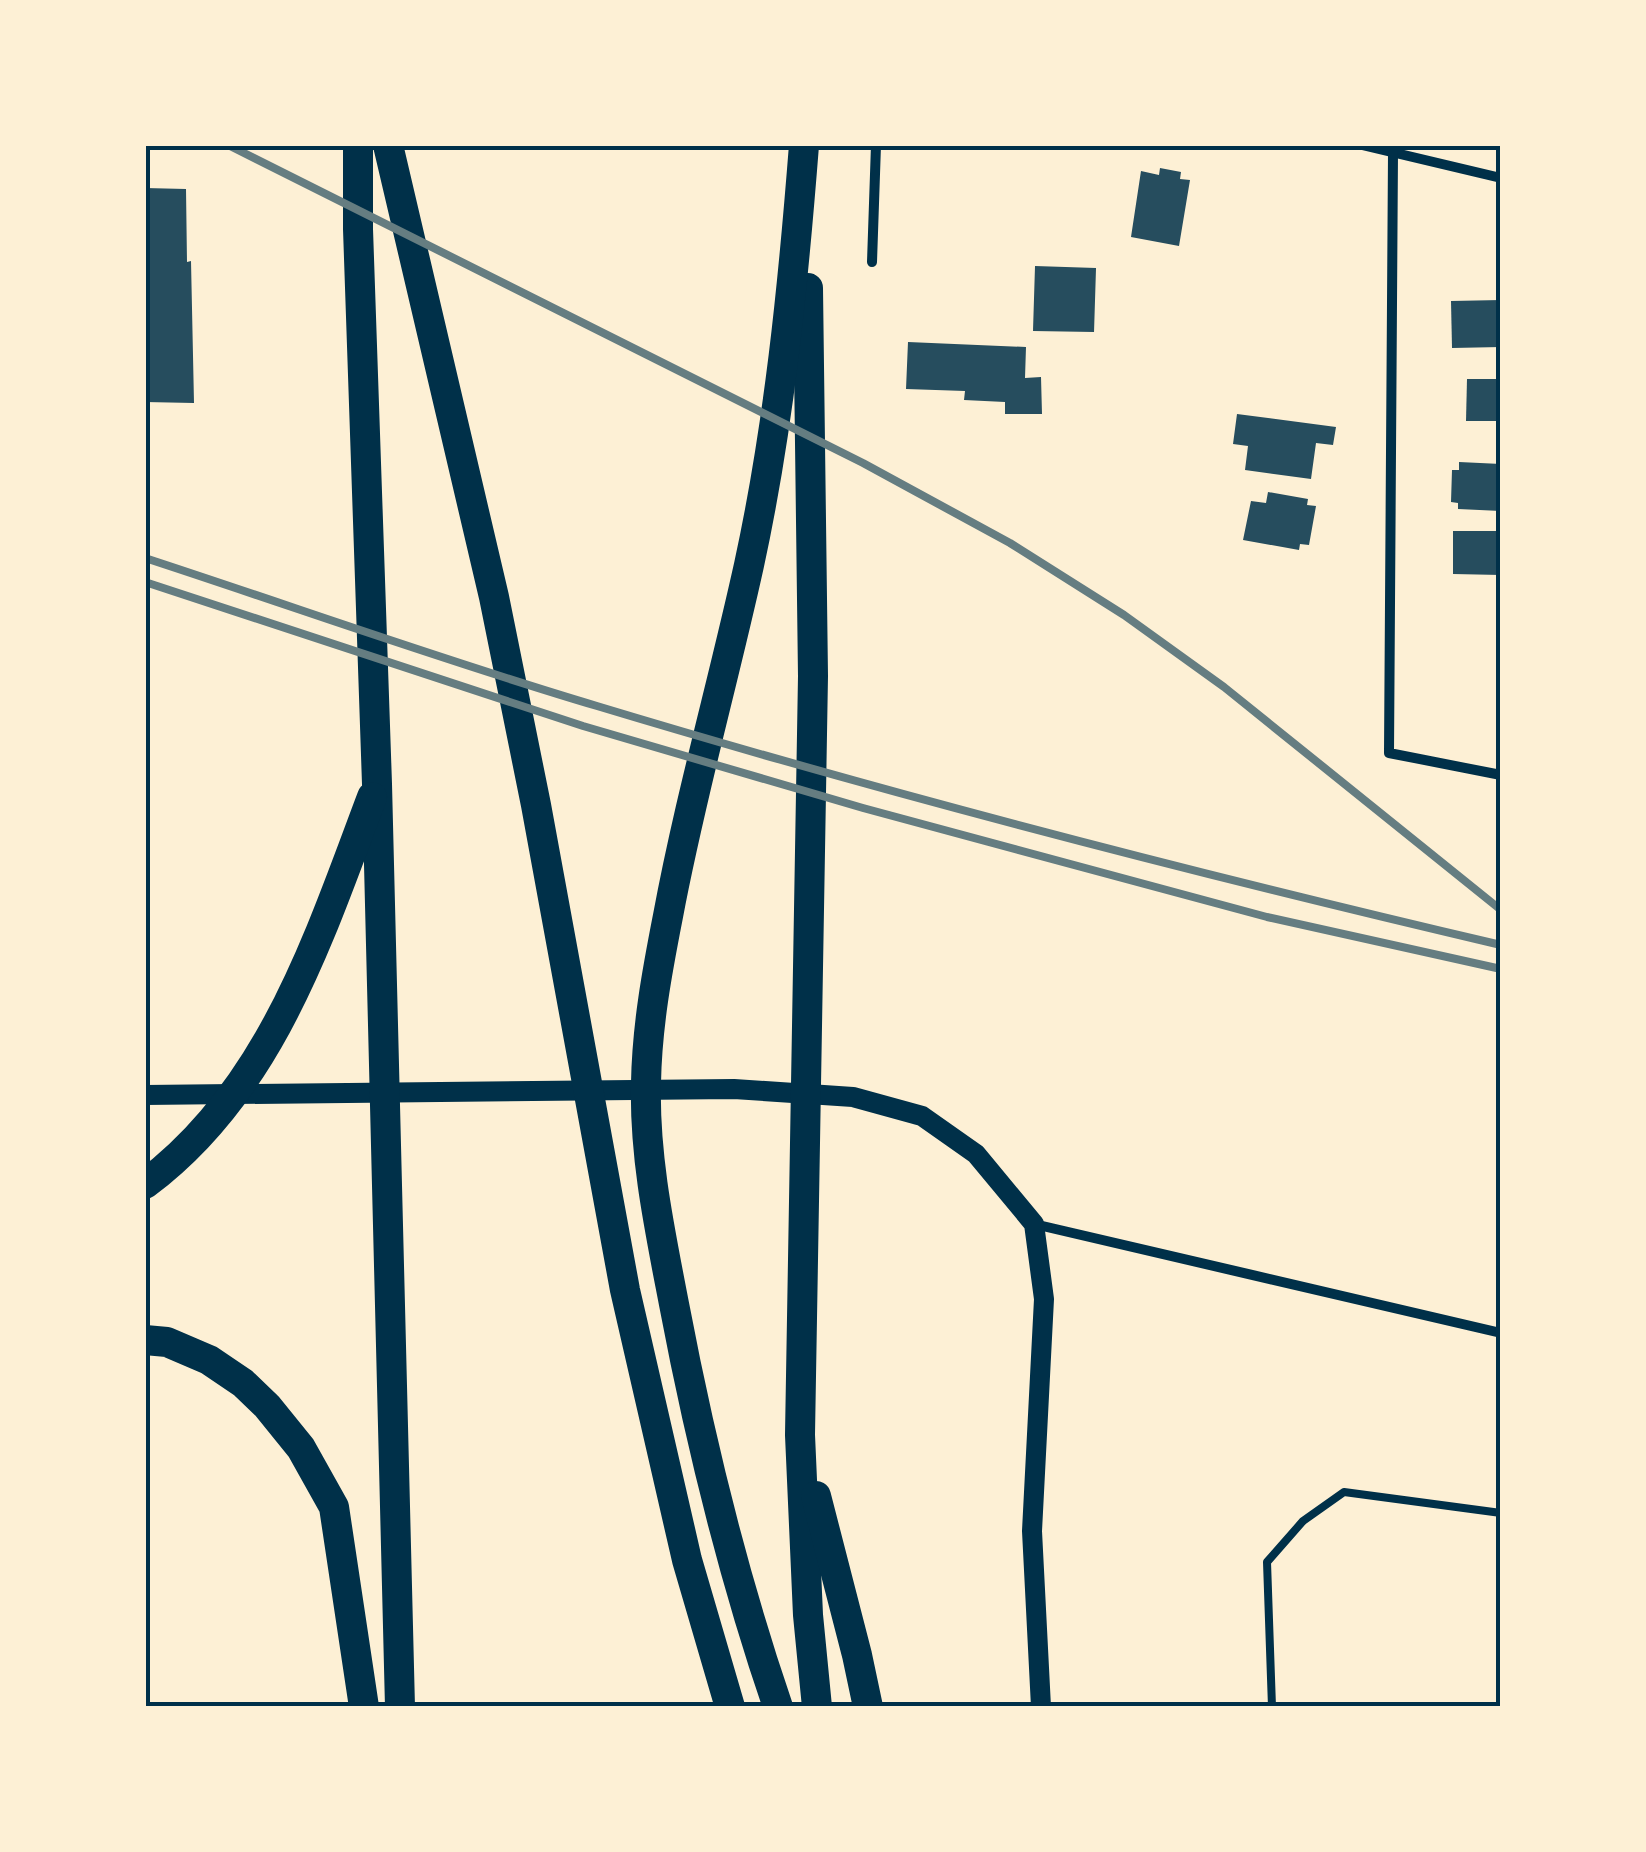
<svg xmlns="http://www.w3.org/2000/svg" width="1646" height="1852" viewBox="0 0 1646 1852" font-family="Mulish,sans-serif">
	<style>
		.building { fill: #264d5e }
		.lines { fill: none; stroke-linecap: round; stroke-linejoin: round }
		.service { stroke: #003049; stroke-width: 8 }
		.minor { stroke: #003049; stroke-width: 10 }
		.secondary { stroke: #003049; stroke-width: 20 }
		.motorway { stroke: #003049; stroke-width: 30 }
		.rail { stroke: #657d81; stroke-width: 8 }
		.neatline { fill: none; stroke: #003049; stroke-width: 4 }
	</style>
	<rect width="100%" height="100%" fill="#fdf0d5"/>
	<!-- building -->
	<g class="building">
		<polygon points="1160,168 1181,172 1180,179 1190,180 1179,246 1131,237 1141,171 1159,175"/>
		<polygon points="145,188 186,189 187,262 191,261 194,403 145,402"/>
		<polygon points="1035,266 1096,268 1094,332 1033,331"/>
		<polygon points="1501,300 1501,347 1452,348 1451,301"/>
		<polygon points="908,342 1026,347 1025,378 1041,377 1042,414 1005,414 1005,402 964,400 965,391 906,389"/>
		<polygon points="1467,379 1501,379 1501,421 1466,421"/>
		<polygon points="1237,414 1336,427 1333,445 1316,443 1311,479 1245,470 1248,446 1233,444"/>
		<polygon points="1459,462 1501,464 1501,511 1458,509 1458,503 1451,502 1452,470 1459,470"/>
		<polygon points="1268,492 1308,499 1307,505 1316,506 1309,545 1300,544 1299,550 1243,540 1251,501 1266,503"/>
		<polygon points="1453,531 1501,531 1501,575 1453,574"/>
	</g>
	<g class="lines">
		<!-- service -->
		<polyline class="service" points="1272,1707 1267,1562 1303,1521 1344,1492 1501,1513"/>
		<!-- minor -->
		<g class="minor">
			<polyline points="1362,145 1501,178"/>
			<polyline points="1393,153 1389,753 1501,775"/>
			<polyline points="872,262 876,145"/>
			<polyline points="1034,1224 1501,1333"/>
		</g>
		<!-- secondary -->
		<polyline class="secondary" points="145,1095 734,1089 853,1097 922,1116 976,1154 1034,1224 1044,1299 1032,1531 1041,1707"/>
		<!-- motorway -->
		<g class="motorway">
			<polyline points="358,145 358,229 377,784 400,1707"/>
			<polyline points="388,145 494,597 536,805 625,1290 687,1560 730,1707"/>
			<polyline points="808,288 813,676 800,1435 808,1615 817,1707"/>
			<path d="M 145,1184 C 271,1090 319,937 372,797"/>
			<polyline points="145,1340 167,1342 209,1360 243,1383 267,1406 301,1448 334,1507 364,1707"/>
			<polyline points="816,1496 857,1655 868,1707"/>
			<path d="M 778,1707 C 733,1576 700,1441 674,1304 C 660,1231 644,1157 646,1083 C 647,1026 657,972 668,916 C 690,798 723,683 749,565 C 779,427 793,286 804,145"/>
		</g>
		<!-- rail -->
		<g class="rail">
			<polyline points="228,145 863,463 1010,543 1124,615 1224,687 1501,910"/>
			<path d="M 145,558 C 295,607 445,661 597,706 C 895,796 1198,874 1501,945"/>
			<polyline points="145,582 583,726 863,808 1267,917 1501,969"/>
		</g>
	</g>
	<!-- border -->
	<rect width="1646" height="1852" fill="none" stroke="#fdf0d5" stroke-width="295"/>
	<rect x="148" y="148" width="1350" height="1556" class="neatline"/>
</svg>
